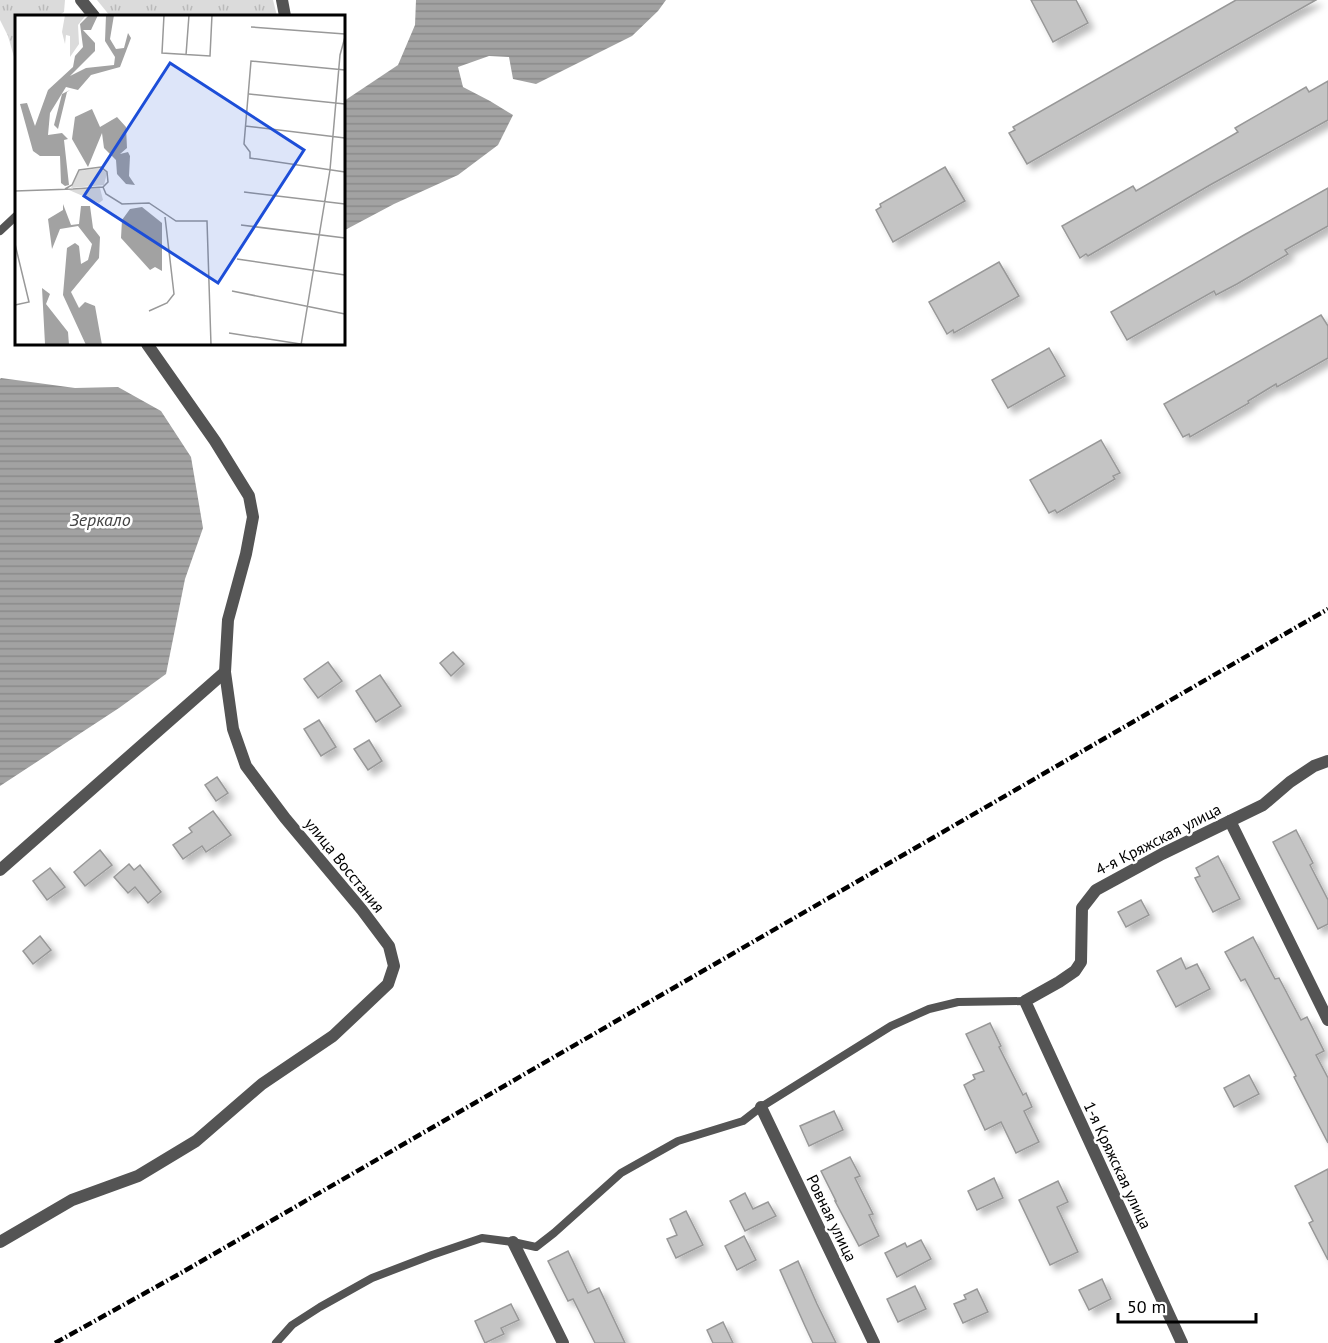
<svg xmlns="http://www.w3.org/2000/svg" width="1328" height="1343" viewBox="0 0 1328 1343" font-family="'PT Sans',sans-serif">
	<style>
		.grass { fill: url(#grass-tufts) }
		.water { fill: url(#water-rules) }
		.building { fill: #c4c4c4; stroke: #989898; stroke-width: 1.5; filter: url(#shadow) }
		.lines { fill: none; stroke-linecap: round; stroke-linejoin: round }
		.service { stroke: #545454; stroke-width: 8 }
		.minor { stroke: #545454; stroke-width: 12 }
		.rail { stroke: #000; stroke-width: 4.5; stroke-dasharray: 9 3 1.5 3; stroke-linecap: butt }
		.labels { text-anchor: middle; stroke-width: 5; stroke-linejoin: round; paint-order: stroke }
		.street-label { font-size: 16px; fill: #000; stroke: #fff }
		.water-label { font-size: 18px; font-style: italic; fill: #434343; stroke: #fff }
		.inset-road { fill: none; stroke: #999; stroke-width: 1.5 }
		.view { fill: #1d4ed8; fill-opacity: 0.15; stroke: #1d4ed8; stroke-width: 3 }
		.inset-edge { fill: none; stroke: #000; stroke-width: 3 }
	</style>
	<defs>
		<pattern id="grass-tufts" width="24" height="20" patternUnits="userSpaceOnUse" patternTransform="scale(1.5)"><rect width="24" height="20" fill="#dbdbdb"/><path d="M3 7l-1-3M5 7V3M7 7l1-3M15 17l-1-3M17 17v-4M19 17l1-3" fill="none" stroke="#bababa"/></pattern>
		<pattern id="water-rules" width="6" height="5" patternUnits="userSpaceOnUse" patternTransform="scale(1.5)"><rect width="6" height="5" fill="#a2a2a2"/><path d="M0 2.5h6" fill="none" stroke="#8a8a8a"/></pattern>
		<filter id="shadow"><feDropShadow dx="5.5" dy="5.5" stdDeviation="3" flood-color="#0004"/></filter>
	</defs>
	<rect width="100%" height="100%" fill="#fff"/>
	<!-- grass -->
	<g class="grass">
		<polygon points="0,0 65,0 64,12 58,16 16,16 16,54 14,57 8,36 0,20"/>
		<polygon points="97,0 273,0 277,16 110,16"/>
	</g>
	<!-- water -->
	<g class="water">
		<polygon points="416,0 666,0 658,11 632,36 536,84 513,79 509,57 489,56 458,67 463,87 490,101 513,115 498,145 458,175 394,204 345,230 344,233 344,101 398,65 415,25"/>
		<polygon points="1,378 75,388 118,387 161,411 191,457 203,528 185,579 166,674 119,708 0,786 0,379"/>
	</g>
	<!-- building -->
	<g class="building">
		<polygon points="1031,0 1076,0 1088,23 1053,42"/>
		<polygon points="1236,0 1316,0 1027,164 1009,133 1015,130 1013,127"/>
		<polygon points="1328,81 1328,120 1210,185 1088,256 1086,254 1080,258 1062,226 1133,186 1136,191 1238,132 1235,128 1306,87 1309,92"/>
		<polygon points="945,167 965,201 893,242 876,210 881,207 880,204"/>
		<polygon points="1328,188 1328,226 1285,250 1288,254 1237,284 1216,295 1214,291 1127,340 1111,312 1244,235"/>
		<polygon points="999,262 1019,296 954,333 953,330 947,334 929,302"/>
		<polygon points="1321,315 1328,326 1328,358 1277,387 1276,384 1248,401 1249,403 1190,437 1189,434 1183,437 1164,404"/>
		<polygon points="1049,348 1065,376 1008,408 992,380"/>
		<polygon points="1101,440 1120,473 1113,476 1115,479 1057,513 1055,510 1049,513 1030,480"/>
		<polygon points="453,652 464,664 451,676 440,663"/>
		<polygon points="328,662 342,681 318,698 304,679"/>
		<polygon points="380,675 401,706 376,722 356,691"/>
		<polygon points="319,720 336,747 321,756 304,729"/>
		<polygon points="369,740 382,761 368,770 354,749"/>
		<polygon points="217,777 228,793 216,801 205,785"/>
		<polygon points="213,811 231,835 206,852 202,846 183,859 173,845 192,832 189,828"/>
		<polygon points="1296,830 1313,863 1310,865 1328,900 1328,924 1318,929 1273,842"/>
		<polygon points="100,850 112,865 85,886 74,872"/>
		<polygon points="1218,856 1240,899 1213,912 1195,878 1200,876 1196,868"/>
		<polygon points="129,864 134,870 140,865 161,892 148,903 135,887 128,893 114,877"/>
		<polygon points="50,868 65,887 47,900 33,881"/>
		<polygon points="1141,900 1149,915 1126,927 1118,912"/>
		<polygon points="40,936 51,950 33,964 23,951"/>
		<polygon points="1253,937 1275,979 1279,978 1301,1020 1307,1017 1324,1051 1316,1055 1328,1078 1328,1143 1294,1077 1296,1076 1245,979 1241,981 1225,952"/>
		<polygon points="1181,958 1186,969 1197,964 1210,989 1176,1007 1157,971"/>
		<polygon points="990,1023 1001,1046 999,1047 1023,1095 1026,1093 1032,1107 1024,1111 1039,1142 1016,1153 1001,1122 985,1130 964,1085 975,1079 973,1075 984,1071 966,1034"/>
		<polygon points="1249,1075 1259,1094 1234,1107 1224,1088"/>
		<polygon points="834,1111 843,1130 809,1146 800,1126"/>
		<polygon points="850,1157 860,1176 855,1178 873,1214 869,1215 879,1236 859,1246 835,1201 836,1201 821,1171"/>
		<polygon points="1328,1169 1328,1260 1309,1223 1313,1221 1295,1186"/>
		<polygon points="994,1178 1003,1198 977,1210 968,1191"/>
		<polygon points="1058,1181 1068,1202 1057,1207 1078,1252 1050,1265 1019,1200"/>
		<polygon points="745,1193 753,1209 768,1202 776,1216 745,1231 730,1201"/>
		<polygon points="686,1211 703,1245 676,1258 667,1239 677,1235 670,1219"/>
		<polygon points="744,1236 756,1260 737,1270 725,1246"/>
		<polygon points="921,1240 931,1259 897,1277 885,1253 905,1243 907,1247"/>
		<polygon points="568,1251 588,1293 599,1288 625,1343 595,1343 573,1299 568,1301 548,1261"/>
		<polygon points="798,1261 817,1304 836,1343 813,1343 805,1326 780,1270"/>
		<polygon points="1102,1279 1111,1299 1089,1310 1079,1290"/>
		<polygon points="915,1286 926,1309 898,1322 887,1299"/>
		<polygon points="977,1289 988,1312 963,1323 954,1304 966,1299 964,1295"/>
		<polygon points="511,1304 519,1320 501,1328 504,1334 485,1343 475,1321"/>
		<polygon points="723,1322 733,1343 713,1343 707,1330"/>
	</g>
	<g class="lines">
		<!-- service -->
		<g class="service">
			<polyline points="0,231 16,216"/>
			<polyline points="276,1343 292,1325 320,1307 372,1278 432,1255 482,1238 513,1242 536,1247 554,1233 621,1173 678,1141 743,1121 761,1107 891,1026 929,1009 958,1002 1025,1001"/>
		</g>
		<!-- minor -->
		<g class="minor">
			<polyline points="81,0 94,16"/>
			<polyline points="282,0 285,16"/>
			<polyline points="1230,821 1328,1020"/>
			<polyline points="0,870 225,672"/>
			<polyline points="761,1107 874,1343"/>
			<polyline points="0,1242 72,1200 138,1176 196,1141 262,1084 333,1036 388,984 394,966 389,946 362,910 285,818 246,766 233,729 225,672 228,620 246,554 253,517 249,496 215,441 147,344"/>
			<polyline points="513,1242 563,1343"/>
			<polyline points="1182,1343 1025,1001 1059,982 1075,971 1081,962 1082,908 1096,890 1162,854 1263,805 1290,782 1314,766 1328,761"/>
		</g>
		<!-- rail -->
		<polyline class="rail" points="55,1343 181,1273 1328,609"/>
	</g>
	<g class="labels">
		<!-- street labels -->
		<g class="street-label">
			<text transform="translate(1158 839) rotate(-27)" y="6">4-я Кряжская улица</text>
			<text transform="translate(345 865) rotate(51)" y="6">улица Восстания</text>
			<text transform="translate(1118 1165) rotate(65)" y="6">1-я Кряжская улица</text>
			<text transform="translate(832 1218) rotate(64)" y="6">Ровная улица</text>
		</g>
		<!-- water labels -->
		<g class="water-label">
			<text x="100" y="526">Зеркало</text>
		</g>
	</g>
	<!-- overview -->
	<g transform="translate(15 15)">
		<rect width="330" height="330" fill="#fff"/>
		<path d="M 85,153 L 92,158 L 89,170 L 56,173 L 64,156 ZM 85,173 L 88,185 L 84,188 L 54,175 Z" fill="#dbdbdb"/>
		<path d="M 50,0 L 71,0 L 63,10 L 64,29 L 55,42 L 55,21 L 51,20 L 50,29 L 47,17 Z" fill="#dbdbdb"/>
		<path d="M 74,0 L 83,0 L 76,15 L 68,15 L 80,28 L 80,36 L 55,61 L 71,53 L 99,50 L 100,42 L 90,26 L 91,0 L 99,0 L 95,24 L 101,34 L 109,33 L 113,18 L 116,23 L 105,52 L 76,60 L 63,75 L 51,72 L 35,98 L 33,120 L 47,118 L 53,124 L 49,125 L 54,170 L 50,171 L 46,168 L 45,141 L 25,141 L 18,136 L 5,89 L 12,88 L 20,111 L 33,75 L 58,52 L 60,41 L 68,32 L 65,9 ZM 55,75 L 52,77 L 43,114 L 39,110 L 47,79 ZM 77,94 L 85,112 L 102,102 L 111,112 L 112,133 L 105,139 L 113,137 L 115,141 L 114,161 L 120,170 L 111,169 L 102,159 L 101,145 L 89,133 L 87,118 L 73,152 L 57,124 L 60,102 ZM 48,189 L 56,210 L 64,209 L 66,191 L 75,191 L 78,213 L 85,222 L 84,243 L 56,277 L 64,293 L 70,287 L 80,291 L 87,330 L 71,330 L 48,280 L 52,233 L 60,228 L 64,231 L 66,249 L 73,245 L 77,229 L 63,211 L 45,214 L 37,234 L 33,204 L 48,195 ZM 127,192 L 147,208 L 147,256 L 140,252 L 135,255 L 106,223 L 107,205 L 115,194 ZM 27,273 L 35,279 L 31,289 L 53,317 L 54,330 L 30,329 Z" fill="#a2a2a2"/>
		<path class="inset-road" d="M 149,0 L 147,38 L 195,41 L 197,0M 236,12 L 330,19M 171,40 L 174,0M 330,55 L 236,46 L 229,129 L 235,137 L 235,143 L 330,157M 234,79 L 330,89M 230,111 L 330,123M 88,172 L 91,179 L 107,189 L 134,188 L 161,206 L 192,206 L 196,330M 0,176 L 58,174 L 88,172 L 93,167 L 92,157 L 86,152 L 64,155 L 57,170 L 50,174M 229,177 L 330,189M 226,210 L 330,223M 0,229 L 14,287 L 0,290M 222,244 L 330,260M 217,276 L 330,299M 134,296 L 152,288 L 159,279 L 150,202M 214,318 L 292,330M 286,330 L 315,155 L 325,40 L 330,22"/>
		<path class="view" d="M 155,48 L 289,135 L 203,268 L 69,181 Z"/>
		<rect width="330" height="330" class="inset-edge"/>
	</g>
	<!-- scale -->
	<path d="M1118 1313v9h138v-9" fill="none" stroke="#000000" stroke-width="3"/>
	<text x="1127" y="1313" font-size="18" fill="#000000" stroke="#ffffff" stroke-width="4.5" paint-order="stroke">50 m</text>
</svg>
